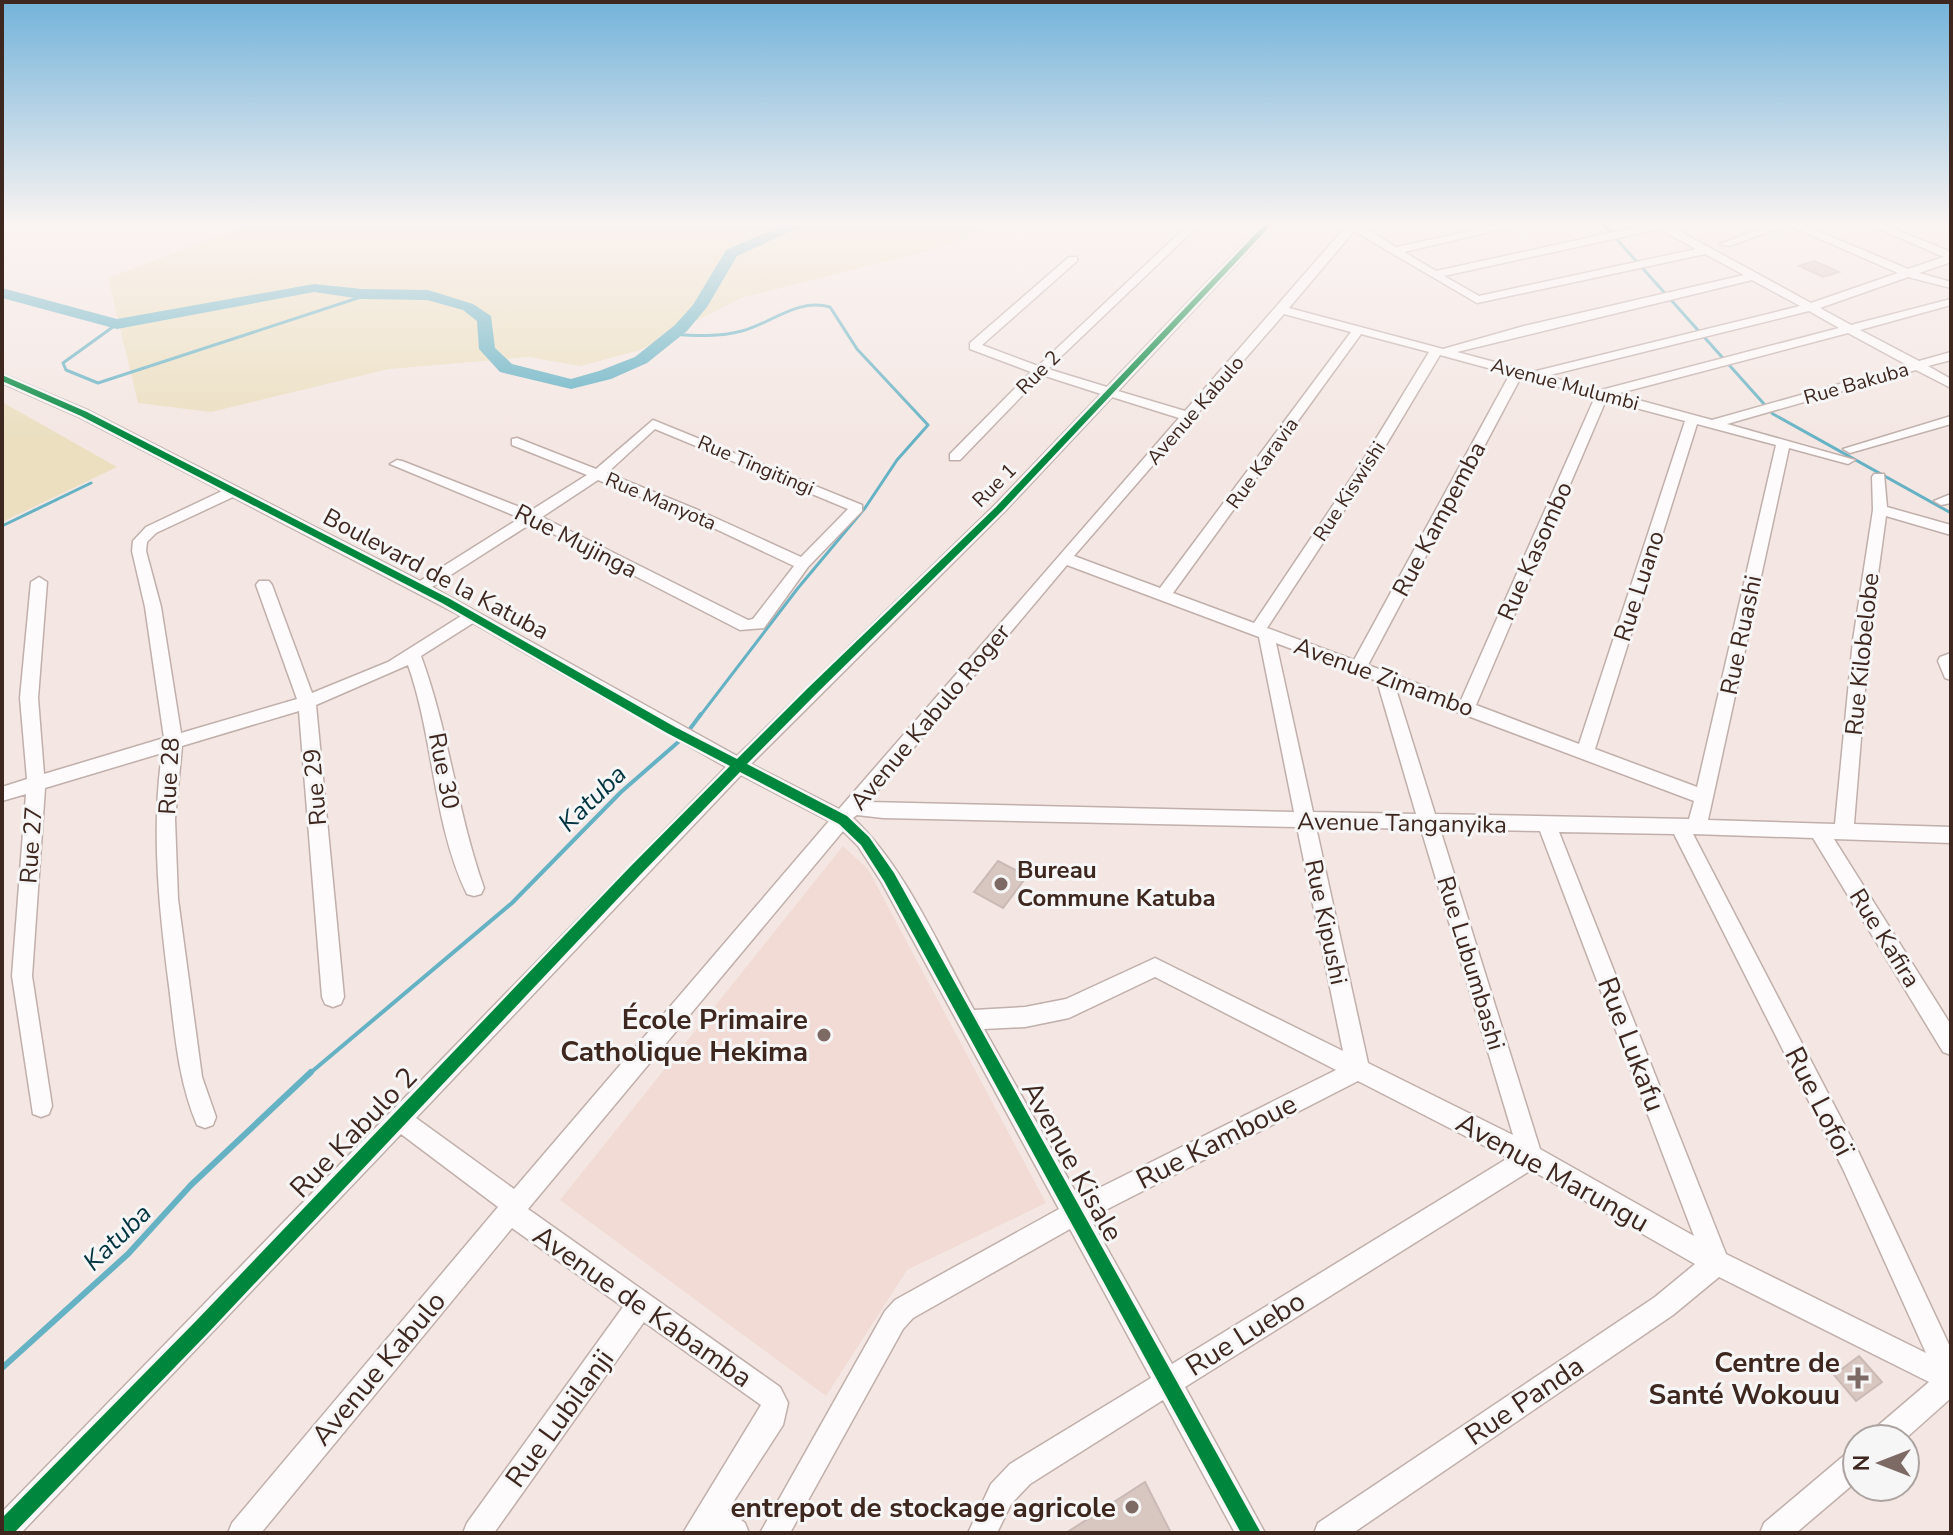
<svg xmlns="http://www.w3.org/2000/svg" width="1953" height="1535" viewBox="0 0 1953 1535" font-family="'Nunito Sans',sans-serif">
	<style>
		.built { fill: #f1dbd4 }
		.green { fill: #ebdfc0 }
		.lines { fill: none; stroke-linecap: round; stroke-linejoin: round }
		.stream-far2 { stroke: #65b2c4; stroke-width: 3 }
		.stream-far1 { stroke: #65b2c4; stroke-width: 4 }
		.stream { stroke: #65b2c4; stroke-width: 6 }
		.river { fill: #65b2c4; fill-rule: evenodd }
		.building { fill: #d8c7c1; stroke: #cab9b4; stroke-width: 2 }
		.minor-casing { stroke: #c0afaa; stroke-width: 3 }
		.minor { fill: #fdfbfb; fill-rule: evenodd }
		.cycleway-casing { stroke: #f6f6f6; stroke-width: 5 }
		.cycleway { fill: #00873e; fill-rule: evenodd }
		.poi-dot { fill: #7e6a64; stroke: #f6f6f6; stroke-width: 3 }
		.labels { text-anchor: middle; stroke-width: 6; stroke-linejoin: round; paint-order: stroke }
		.far-street-label { font-size: 20px; fill: #3e271f; stroke: #f6f6f6 }
		.street-label { font-size: 24px; fill: #3e271f; stroke: #f6f6f6 }
		.poi-label { font-size: 24px; font-weight: bold; fill: #3e271f; stroke: #f6f6f6; text-anchor: start }
		.water-label { font-size: 26px; font-style: italic; fill: #003440; stroke: #f6f6f6 }
		.near-poi-label { font-size: 28px; font-weight: bold; fill: #3e271f; stroke: #f6f6f6; text-anchor: end }
		.near-street-label { font-size: 28px; fill: #3e271f; stroke: #f6f6f6 }
	</style>
	<rect width="100%" height="100%" fill="#f4e7e3"/>
	<!-- built -->
	<polygon class="built" points="843,846 868,869 1046,1203 907,1270 826,1396 560,1200"/>
	<!-- green -->
	<g class="green">
		<polygon points="250,224 996,224 928,251 741,298 640,350 581,366 529,357 389,369 211,412 138,403 108,278"/>
		<polygon points="2,402 117,467 2,522"/>
	</g>
	<g class="lines">
		<!-- stream-far2 -->
		<g class="stream-far2">
			<polyline points="1603,224 1773,414 1951,513"/>
			<polyline points="117,324 63,363 66,370 98,383 370,294"/>
			<path d="M 673,334 C 696,336 719,337 742,331 C 772,323 797,298 830,307 L 857,349 L 928,425 L 897,460 L 865,508 L 798,588 L 700,716"/>
			<polyline points="2,526 91,483"/>
		</g>
		<!-- stream-far1 -->
		<polyline class="stream-far1" points="309,1074 512,903 621,792 684,737 701,714"/>
		<!-- stream -->
		<polyline class="stream" points="2,1368 128,1254 191,1185 311,1072"/>
		<!-- river -->
		<polygon class="river" points="787,224 806,224 737,256 707,307 687,331 647,363 611,379 571,389 500,372 479,349 477,321 463,310 427,300 362,299 314,292 117,329 2,298 2,288 117,319 314,284 362,289 428,290 473,304 491,316 495,348 512,364 571,379 599,371 635,357 675,325 693,305 726,250"/>
	</g>
	<!-- building -->
	<g class="building">
		<polygon points="1814,261 1839,272 1823,277 1799,266"/>
		<polygon points="998,861 1027,876 1003,908 974,892"/>
		<polygon points="1859,1356 1882,1382 1856,1401 1834,1375"/>
		<polygon points="1145,1482 1171,1533 1066,1533"/>
	</g>
	<g class="lines">
		<!-- minor casing -->
		<g class="minor-casing">
			<g id="minor">
				<path d="M 1189,224 L 1200,224 L 1048,369 L 1107,387 L 1263,224 L 1274,224 L 1118,391 L 1185,411 L 1348,224 L 1359,224 L 1396,247 L 1503,224 L 1523,224 L 1404,252 L 1436,271 L 1651,224 L 1671,224 L 1670,226 L 1811,303 L 1898,273 L 1788,225 L 1729,246 L 1720,244 L 1773,224 L 1801,224 L 1908,269 L 1944,257 L 1868,224 L 1882,224 L 1951,252 L 1951,262 L 1919,273 L 1951,282 L 1951,288 L 1908,277 L 1820,308 L 1851,325 L 1951,299 L 1951,305 L 1860,330 L 1919,361 L 1951,352 L 1951,360 L 1928,366 L 1951,379 L 1951,388 L 1916,370 L 1727,424 L 1855,460 L 1848,464 L 1789,448 L 1708,820 L 1835,824 L 1853,640 L 1873,510 L 1872,477 L 1874,474 L 1884,474 L 1887,507 L 1951,525 L 1951,535 L 1886,516 L 1869,640 L 1854,824 L 1951,827 L 1951,843 L 1834,839 L 1951,1025 L 1951,1055 L 1943,1052 L 1813,838 L 1693,834 L 1859,1153 L 1951,1349 L 1951,1398 L 1905,1439 L 1870,1439 L 1874,1429 L 1929,1382 L 1719,1277 L 1673,1315 L 1353,1533 L 1314,1533 L 1318,1523 L 1655,1297 L 1695,1264 L 1531,1170 L 1185,1387 L 1265,1533 L 1235,1533 L 1163,1400 L 1030,1484 L 1011,1504 L 997,1533 L 968,1533 L 991,1484 L 1010,1464 L 1151,1378 L 1070,1229 L 913,1318 L 903,1329 L 790,1533 L 760,1533 L 885,1311 L 895,1300 L 1059,1209 L 882,883 L 858,846 L 843,831 L 528,1209 L 780,1387 L 788,1403 L 783,1425 L 728,1510 L 745,1523 L 749,1533 L 683,1533 L 761,1405 L 644,1322 L 494,1533 L 463,1533 L 467,1523 L 623,1307 L 512,1228 L 261,1533 L 228,1533 L 232,1523 L 498,1207 L 401,1134 L 21,1533 L 2,1533 L 2,1512 L 726,767 L 473,623 L 421,656 C 449,732 457,812 484,888 L 481,894 L 474,896 L 467,894 C 433,825 434,738 408,665 L 316,705 L 344,997 L 341,1004 L 333,1007 L 325,1004 L 322,997 L 299,711 L 182,746 L 175,819 L 178,899 L 202,1077 L 216,1117 L 213,1125 L 205,1128 L 197,1125 C 178,1080 175,1034 169,986 C 159,909 151,830 162,753 L 45,788 L 32,976 L 52,1106 L 49,1114 L 41,1117 L 33,1114 L 12,976 L 26,794 L 2,801 L 2,787 L 27,779 L 20,698 L 31,582 L 39,577 L 47,582 L 38,698 L 44,774 L 164,738 L 145,607 L 132,551 L 133,541 L 146,527 L 222,491 L 79,417 L 2,383 L 2,374 L 89,411 L 420,581 L 520,518 L 390,464 L 397,460 L 402,461 L 530,511 L 587,475 L 512,445 L 512,439 L 517,438 L 596,469 L 653,420 L 862,505 L 862,511 L 808,567 L 764,628 L 740,630 L 532,523 L 432,587 L 737,756 L 994,506 L 1101,394 L 1042,375 L 960,460 L 950,460 L 950,454 L 1031,372 L 970,349 L 970,343 L 1069,257 L 1077,257 L 1077,261 L 982,345 L 1038,366 ZM 1659,229 L 1696,249 L 1479,296 L 1444,276 ZM 1354,231 L 1477,303 L 1705,254 L 1744,275 L 1524,326 L 1443,349 L 1289,308 ZM 1752,280 L 1800,306 L 1532,372 L 1457,352 ZM 1809,311 L 1839,328 L 1601,390 L 1546,376 ZM 1284,314 L 1351,332 L 1160,588 L 1074,556 ZM 1848,333 L 1907,365 L 1712,420 L 1616,394 ZM 1361,334 L 1429,352 L 1360,465 L 1254,623 L 1173,593 ZM 1440,355 L 1510,374 L 1354,660 L 1267,628 L 1374,465 ZM 1521,377 L 1595,397 L 1461,700 L 1368,665 ZM 1112,397 L 1179,418 L 839,809 L 751,764 L 1004,512 ZM 1606,400 L 1685,421 L 1579,744 L 1476,705 ZM 1697,424 L 1776,445 L 1697,787 L 1595,749 ZM 655,429 L 848,509 L 801,557 L 698,510 L 607,473 ZM 598,480 L 688,516 L 794,566 L 753,619 L 748,620 L 542,517 ZM 233,497 L 440,605 L 461,616 L 388,662 L 312,693 L 272,585 L 269,581 L 259,581 L 256,585 L 297,699 L 181,733 L 161,607 L 146,551 L 147,542 L 156,533 ZM 1067,565 L 1259,637 L 1294,812 L 868,802 ZM 1276,643 L 1377,681 L 1416,814 L 1313,812 ZM 1396,689 L 1694,801 L 1689,819 L 1435,814 ZM 741,775 L 829,821 L 514,1189 L 416,1118 ZM 857,815 L 883,818 L 1297,827 L 1343,1051 L 1155,958 L 1066,999 L 1025,1007 L 974,1010 C 940,949 904,865 853,818 ZM 1316,827 L 1421,829 L 1513,1135 L 1368,1063 ZM 1440,829 L 1540,831 L 1694,1236 L 1540,1149 ZM 1559,832 L 1674,834 L 1843,1169 L 1926,1353 L 1726,1254 ZM 1155,977 L 1336,1070 L 1079,1198 L 984,1029 L 1025,1027 L 1069,1018 ZM 1358,1081 L 1508,1158 L 1172,1364 L 1090,1218 Z"/>
				<polygon points="1951,416 1951,424 1850,453 1843,449"/>
				<polygon points="1951,494 1951,503 1941,505 1934,501"/>
				<polygon points="1951,653 1951,680 1945,678 1938,661 1940,657"/>
				<polygon points="1857,1449 1857,1481 1796,1533 1760,1533 1764,1523 1847,1453"/>
			</g>
		</g>
		<!-- minor -->
		<use href="#minor" class="minor"/>
		<!-- cycleway casing -->
		<g class="cycleway-casing">
			<polygon id="cycleway" points="1265,224 1272,224 1002,511 815,695 747,764 847,816 869,837 894,873 1261,1533 1241,1533 884,881 861,845 839,824 740,772 640,875 208,1333 14,1533 2,1533 2,1518 196,1321 630,867 730,766 667,733 442,603 81,416 2,381 2,375 87,412 450,599 675,727 737,759 807,689 996,507"/>
		</g>
		<!-- cycleway -->
		<use href="#cycleway" class="cycleway"/>
	</g>
	<!-- sky -->
	<linearGradient id="sky" x2="0" y2="1"><stop stop-color="#73b3da"/><stop offset="0.51" stop-color="#faf4f2"/><stop offset="1" stop-color="#faf4f2" stop-opacity="0"/></linearGradient>
	<rect width="1953" height="439" fill="url(#sky)"/>
	<!-- markers -->
	<g class="poi-dot">
		<circle cx="1001" cy="884" r="8"/>
		<circle cx="824" cy="1035" r="8"/>
		<path d="M1854 1366h8v8h8v8h-8v8h-8v-8h-8v-8h8z"/>
		<circle cx="1132" cy="1507" r="8"/>
	</g>
	<g class="labels">
		<!-- far-street labels -->
		<g class="far-street-label">
			<text transform="translate(1038 372) rotate(-45)" y="7">Rue 2</text>
			<text transform="translate(1856 383) rotate(-16)" y="7">Rue Bakuba</text>
			<text transform="translate(1565 384) rotate(15)" y="7">Avenue Mulumbi</text>
			<text transform="translate(1195 410) rotate(-49)" y="7">Avenue Kabulo</text>
			<text transform="translate(1262 463) rotate(-54)" y="7">Rue Karavia</text>
			<text transform="translate(756 465) rotate(23)" y="7">Rue Tingitingi</text>
			<text transform="translate(994 485) rotate(-45)" y="7">Rue 1</text>
			<text transform="translate(1349 491) rotate(-57)" y="7">Rue Kiswishi</text>
			<text transform="translate(661 501) rotate(23)" y="7">Rue Manyota</text>
		</g>
		<!-- street labels -->
		<g class="street-label">
			<text transform="translate(1439 519) rotate(-62)" y="8">Rue Kampemba</text>
			<text transform="translate(576 541) rotate(27)" y="8">Rue Mujinga</text>
			<text transform="translate(1535 551) rotate(-66)" y="8">Rue Kasombo</text>
			<text transform="translate(436 574) rotate(28)" y="8">Boulevard de la Katuba</text>
			<text transform="translate(1639 586) rotate(-72)" y="8">Rue Luano</text>
			<text transform="translate(1741 635) rotate(-78)" y="8">Rue Ruashi</text>
			<text transform="translate(1862 654) rotate(-84)" y="8">Rue Kilobelobe</text>
			<text transform="translate(1384 677) rotate(20)" y="8">Avenue Zimambo</text>
			<text transform="translate(930 717) rotate(-50)" y="8">Avenue Kabulo Roger</text>
			<text transform="translate(444 771) rotate(79)" y="8">Rue 30</text>
			<text transform="translate(169 776) rotate(-87)" y="8">Rue 28</text>
			<text transform="translate(315 787) rotate(-95)" y="8">Rue 29</text>
			<text transform="translate(1402 823) rotate(1)" y="8">Avenue Tanganyika</text>
			<text transform="translate(31 845) rotate(-86)" y="8">Rue 27</text>
			<text transform="translate(1326 922) rotate(78)" y="8">Rue Kipushi</text>
			<text transform="translate(1885 938) rotate(58)" y="8">Rue Kafira</text>
			<text transform="translate(1471 963) rotate(73)" y="8">Rue Lubumbashi</text>
		</g>
		<!-- poi labels -->
		<g class="poi-label">
			<text x="1017" y="878">Bureau<tspan x="1017" dy="28">Commune Katuba</tspan></text>
		</g>
		<!-- water labels -->
		<g class="water-label">
			<text transform="translate(592 798) rotate(-44)" y="9">Katuba</text>
			<text transform="translate(117 1237) rotate(-44)" y="9">Katuba</text>
		</g>
		<!-- near-poi labels -->
		<g class="near-poi-label">
			<text x="808" y="1029">École Primaire<tspan x="808" dy="32">Catholique Hekima</tspan></text>
			<text x="1840" y="1372">Centre de<tspan x="1840" dy="32">Santé Wokouu</tspan></text>
			<text x="1116" y="1517">entrepot de stockage agricole</text>
		</g>
		<!-- near-street labels -->
		<g class="near-street-label">
			<text transform="translate(1632 1044) rotate(69)" y="10">Rue Lukafu</text>
			<text transform="translate(1820 1101) rotate(63)" y="10">Rue Lofoï</text>
			<text transform="translate(353 1132) rotate(-46)" y="10">Rue Kabulo 2</text>
			<text transform="translate(1216 1141) rotate(-27)" y="10">Rue Kamboue</text>
			<text transform="translate(1073 1161) rotate(61)" y="10">Avenue Kisale</text>
			<text transform="translate(1553 1172) rotate(29)" y="10">Avenue Marungu</text>
			<text transform="translate(643 1306) rotate(35)" y="10">Avenue de Kabamba</text>
			<text transform="translate(1245 1333) rotate(-32)" y="10">Rue Luebo</text>
			<text transform="translate(378 1368) rotate(-50)" y="10">Avenue Kabulo</text>
			<text transform="translate(1524 1400) rotate(-34)" y="10">Rue Panda</text>
			<text transform="translate(559 1418) rotate(-54)" y="10">Rue Lubilanji</text>
		</g>
	</g>
	<!-- border -->
	<rect width="1953" height="1535" fill="none" stroke="#3e271f" stroke-width="8"/>
	<!-- north arrow -->
	<g transform="translate(1881 1463) rotate(270)"><circle r="38" fill="#f6f6f6" stroke="#aca3a0" stroke-width="2"/>
	<path d="M0-6L14 30L0 20L-14 30Z" fill="#7e6a64"/>
	<text y="-12" font-size="22" font-weight="bold" text-anchor="middle" fill="#3e271f">N</text>
	</g>
</svg>
